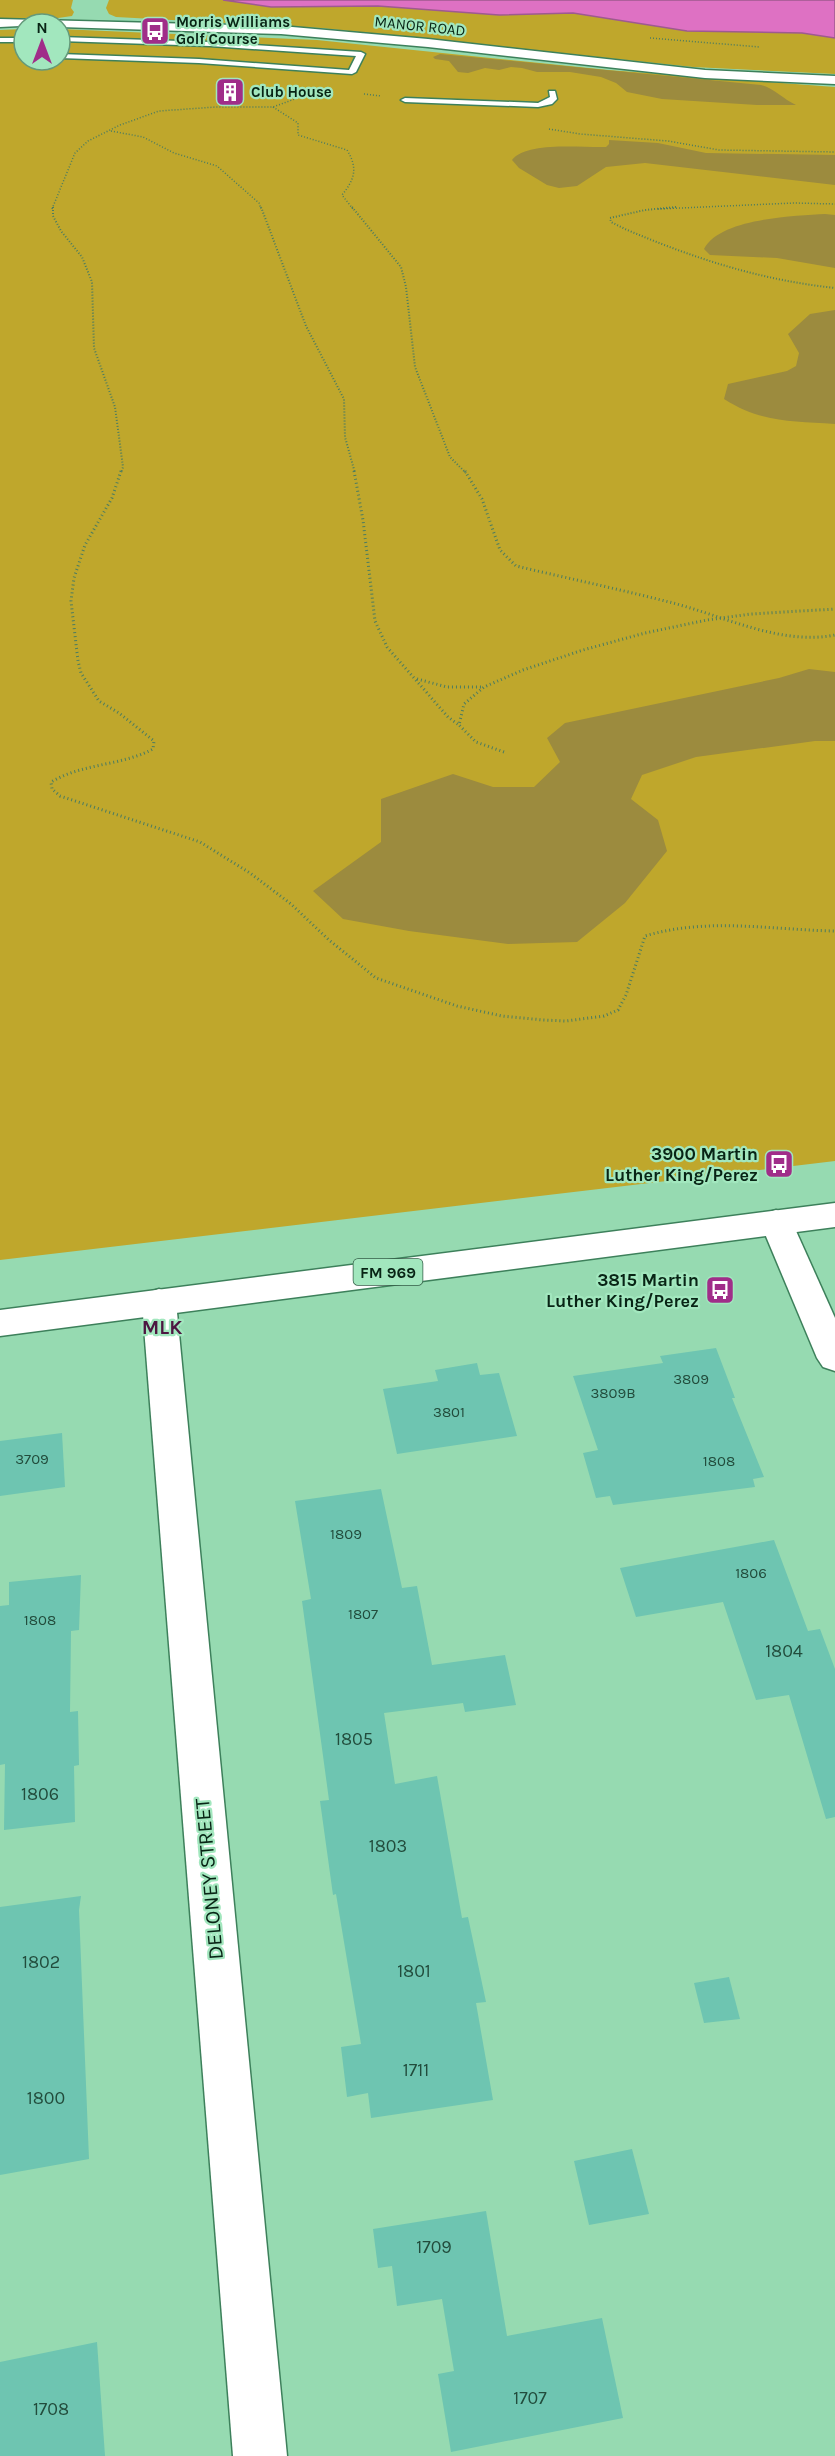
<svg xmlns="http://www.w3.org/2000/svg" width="835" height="2456" viewBox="0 0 835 2456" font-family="Karla,sans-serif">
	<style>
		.green { fill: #bfa72c }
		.forest { fill: #9c8b3e }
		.water { fill: #de71c3; stroke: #9e5a8f; stroke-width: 1.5 }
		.building { fill: #6ec5b1 }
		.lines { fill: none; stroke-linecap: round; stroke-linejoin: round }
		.lane-casing { stroke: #3d805b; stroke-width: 3 }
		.street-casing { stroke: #3d805b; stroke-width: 3 }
		.secondary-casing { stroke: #3d805b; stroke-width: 3 }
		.primary-casing { stroke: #3d805b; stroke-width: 3 }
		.path-far2 { stroke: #4c7c60; stroke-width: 1.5; stroke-dasharray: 1 2; stroke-linecap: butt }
		.path-far1 { stroke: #4c7c60; stroke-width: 2; stroke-dasharray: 1 2; stroke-linecap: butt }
		.path { stroke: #4c7c60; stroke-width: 3; stroke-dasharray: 1 3; stroke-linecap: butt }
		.lane { fill: #fff; fill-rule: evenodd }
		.street { fill: #fff; fill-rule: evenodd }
		.secondary { fill: #fff; fill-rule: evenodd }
		.primary { fill: #fff; fill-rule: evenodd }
		.labels { text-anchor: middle; stroke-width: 4.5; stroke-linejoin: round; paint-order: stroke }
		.far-poi-label { font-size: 15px; font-weight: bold; fill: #082415; stroke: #a2e7be; text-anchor: start }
		.far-street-label { font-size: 15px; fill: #082415; stroke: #a2e7be }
		.number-label { font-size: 15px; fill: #224c3c }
		.shield { fill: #a2e7be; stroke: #365e48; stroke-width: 1.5 }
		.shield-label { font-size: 16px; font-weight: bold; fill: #082415 }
		.poi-label { font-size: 18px; font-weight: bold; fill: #082415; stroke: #a2e7be; text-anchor: end }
		.near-number-label { font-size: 18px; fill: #224c3c }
		.neighbourhood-label { font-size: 20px; font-weight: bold; fill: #4d1641; stroke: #a2e7be }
		.near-street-label { font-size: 21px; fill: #082415; stroke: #a2e7be }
	</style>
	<rect width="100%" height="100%" fill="#96dab1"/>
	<!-- green -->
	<g class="green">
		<polygon points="0,0 73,0 71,8 74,12 72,16 58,18 0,18"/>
		<polygon points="109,0 835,0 835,74 693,67 321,28 116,17 109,14 106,8"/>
		<polygon points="24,29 24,60 60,60 60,29 317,40 608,70 835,87 835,1161 0,1260 0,30"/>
	</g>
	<!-- forest -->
	<g class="forest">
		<path d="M 440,54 L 761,85 C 774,88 783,99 796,105 L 757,105 L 662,99 L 627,92 L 616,83 L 601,77 L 570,72 L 537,72 L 522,68 L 511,67 L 499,70 L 485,68 L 468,73 L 458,72 L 449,61 L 435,59 L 433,57 Z"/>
		<path d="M 609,140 L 658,143 L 706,153 L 835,155 L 835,185 L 645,163 L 606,167 L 577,186 L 559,188 L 547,185 L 519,168 L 512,160 C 527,141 582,148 606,147 L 609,144 Z"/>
		<path d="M 825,214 L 835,215 L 835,268 L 777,258 L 710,255 L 704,249 C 720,218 794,216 825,214 Z"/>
		<path d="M 835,310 L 835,424 C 791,421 762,423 724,399 L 728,384 L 787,371 L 796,366 L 799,353 L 788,334 L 810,314 Z"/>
		<polygon points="809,669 835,672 835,741 815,741 696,757 642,775 631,799 658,820 667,851 625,903 577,942 508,944 409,931 343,919 313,891 381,842 381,799 453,774 493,787 534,787 560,762 547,738 565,723 779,678"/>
	</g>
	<!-- water -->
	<polygon class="water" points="223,0 835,0 835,38 802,33 687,31 573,13 499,15 378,6 271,7"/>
	<!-- building -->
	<g class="building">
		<polygon points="716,1348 735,1398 732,1398 764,1477 753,1479 755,1487 613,1505 610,1496 596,1498 583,1453 598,1450 573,1376 663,1363 660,1356"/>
		<polygon points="477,1363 480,1375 499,1373 517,1436 397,1454 383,1389 438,1381 435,1370"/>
		<polygon points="62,1433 65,1487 0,1496 0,1441"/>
		<polygon points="381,1489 402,1588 417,1586 432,1665 505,1655 516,1705 465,1712 463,1703 384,1713 395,1784 437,1776 462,1918 468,1917 486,2002 476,2003 493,2100 371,2118 368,2093 347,2097 341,2047 361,2044 336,1894 333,1895 320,1801 329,1800 302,1601 311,1599 295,1501"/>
		<polygon points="774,1540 808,1631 820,1629 835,1669 835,1817 826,1819 789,1695 756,1700 723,1602 636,1617 620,1568"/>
		<polygon points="81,1575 79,1630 71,1631 70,1712 78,1711 79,1765 74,1766 75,1822 4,1830 5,1764 0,1765 0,1606 9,1605 9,1582"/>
		<polygon points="81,1896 79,1910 89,2159 0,2175 0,1907"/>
		<polygon points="729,1977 740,2019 704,2023 694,1983"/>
		<polygon points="632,2149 649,2214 589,2225 574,2161"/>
		<polygon points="486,2211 507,2336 602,2318 623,2418 451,2452 438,2374 454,2371 442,2299 397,2306 392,2266 378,2268 373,2229"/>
		<polygon points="97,2342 105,2456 0,2456 0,2362"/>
	</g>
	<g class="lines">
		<!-- lane casing -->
		<g class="lane-casing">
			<g id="lane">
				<polygon points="60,37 210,42 361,52 365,54 356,72 352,74 199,63 60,58 60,54 199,59 349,70 356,56 210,46 60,41"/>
				<rect x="0" y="38" width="24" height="4"/>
				<polygon points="549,91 555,91 557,99 552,104 538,107 405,102 401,100 405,98 538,103 550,97"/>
			</g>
		</g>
		<!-- street casing -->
		<g class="street-casing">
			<g id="street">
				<polygon points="776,1210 788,1214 792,1222 835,1318 835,1371 823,1367 817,1358 760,1222 764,1214"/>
				<polygon points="159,1289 171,1293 176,1302 287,2456 233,2456 142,1302 147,1293"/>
			</g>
		</g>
		<!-- secondary casing -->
		<g class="secondary-casing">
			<polygon id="secondary" points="0,19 281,26 428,39 705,70 835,76 835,84 705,78 428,47 281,34 60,27 60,24 0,27"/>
		</g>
		<!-- primary casing -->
		<g class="primary-casing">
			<polygon id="primary" points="835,1203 835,1227 0,1336 0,1310"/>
		</g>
		<!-- path-far2 -->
		<g class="path-far2">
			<polyline points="650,38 760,47"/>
			<polyline points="364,94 381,96"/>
			<path d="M 273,107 L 298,123 L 298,135 L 347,150 C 358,168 355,179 342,195 L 353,209"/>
			<polyline points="549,129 580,134 668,141 719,150 835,152"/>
			<polyline points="111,131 143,137 174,153 217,166 259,203 261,209"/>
			<polyline points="52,209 75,153 88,141 120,125 159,111 216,107 273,107 303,96"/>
			<polyline points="658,209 794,203 835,204"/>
		</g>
		<!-- path-far1 -->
		<g class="path-far1">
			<polyline points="53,207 53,216 61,231 82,257 92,282 94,348 115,407 123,467 121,473"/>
			<polyline points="261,207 306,326 344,399 345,437 355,473"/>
			<polyline points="352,207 401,267 406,287 415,367 450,457 466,473"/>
			<path d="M 676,207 L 645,210 L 610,218 L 611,222 L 625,229 C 693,258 760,280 835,288"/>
		</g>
		<!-- path -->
		<g class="path">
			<path d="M 121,471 L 112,498 L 85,545 L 74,578 L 71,601 L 78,661 L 81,673 L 99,701 L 119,713 L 154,741 L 153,749 C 121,766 83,763 51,782 L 52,789 L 60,796 L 200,842 L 250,873 L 291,904 L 329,940 L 376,978 L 457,1006 L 502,1016 L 543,1020 L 566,1021 L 604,1016 L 618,1010 L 626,995 L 645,936 C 708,917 771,930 835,931"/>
			<polyline points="354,471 363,520 375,621 387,647 448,717 459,725"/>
			<path d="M 465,471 L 482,499 L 500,550 L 516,566 C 567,578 618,589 669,602 C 722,615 780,646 835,635"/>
			<polyline points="417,679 447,687 483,687"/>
			<polyline points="504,752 476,742 459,725 464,704 484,687 523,670 583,650 645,633 707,620 751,614 835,609"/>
		</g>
		<!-- lane -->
		<use href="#lane" class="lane"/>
		<!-- street -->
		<use href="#street" class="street"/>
		<!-- secondary -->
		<use href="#secondary" class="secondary"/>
		<!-- primary -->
		<use href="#primary" class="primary"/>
	</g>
	<!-- icons -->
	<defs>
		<g id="bus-square" transform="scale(1.5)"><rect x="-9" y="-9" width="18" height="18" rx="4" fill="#a02d89" stroke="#a2e7be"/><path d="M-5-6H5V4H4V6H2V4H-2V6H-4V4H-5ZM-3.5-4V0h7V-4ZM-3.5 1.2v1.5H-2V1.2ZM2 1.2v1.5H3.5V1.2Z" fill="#fff"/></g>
		<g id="building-square" transform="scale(1.5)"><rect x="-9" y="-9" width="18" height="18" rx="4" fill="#a02d89" stroke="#a2e7be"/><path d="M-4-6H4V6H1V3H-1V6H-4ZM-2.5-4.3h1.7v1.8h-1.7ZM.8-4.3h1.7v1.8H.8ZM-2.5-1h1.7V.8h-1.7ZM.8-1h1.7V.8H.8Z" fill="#fff"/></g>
	</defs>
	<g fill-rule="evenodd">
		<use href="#bus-square" x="155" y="31"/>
		<use href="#building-square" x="230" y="92"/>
		<use href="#bus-square" x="779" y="1164"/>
		<use href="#bus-square" x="720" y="1290"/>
	</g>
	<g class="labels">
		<!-- far-poi labels -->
		<g class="far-poi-label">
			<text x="176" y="27">Morris Williams<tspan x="176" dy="17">Golf Course</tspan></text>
			<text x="251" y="97">Club House</text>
		</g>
		<!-- far-street labels -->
		<g class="far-street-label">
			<text transform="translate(420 26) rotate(6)" y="5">MANOR ROAD</text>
		</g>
		<!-- number labels -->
		<g class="number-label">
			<text x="691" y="1384">3809</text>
			<text x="613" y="1398">3809B</text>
			<text x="449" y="1417">3801</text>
			<text x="32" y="1464">3709</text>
			<text x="719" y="1466">1808</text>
			<text x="346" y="1539">1809</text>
			<text x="751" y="1578">1806</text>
			<text x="363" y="1619">1807</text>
			<text x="40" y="1625">1808</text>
		</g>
		<!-- shield labels -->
		<rect class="shield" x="353.5" y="1259" width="69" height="26" rx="4.5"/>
		<g class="shield-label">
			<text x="388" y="1278">FM 969</text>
		</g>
		<!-- poi labels -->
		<g class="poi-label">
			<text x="758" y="1160">3900 Martin<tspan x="758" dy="21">Luther King/Perez</tspan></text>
			<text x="699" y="1286">3815 Martin<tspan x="699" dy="21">Luther King/Perez</tspan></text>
		</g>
		<!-- near-number labels -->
		<g class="near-number-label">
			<text x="784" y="1657">1804</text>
			<text x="354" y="1745">1805</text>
			<text x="40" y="1800">1806</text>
			<text x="388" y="1852">1803</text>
			<text x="41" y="1968">1802</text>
			<text x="414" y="1977">1801</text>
			<text x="416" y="2076">1711</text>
			<text x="46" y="2104">1800</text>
			<text x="434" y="2253">1709</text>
			<text x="530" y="2404">1707</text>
			<text x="51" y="2415">1708</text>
		</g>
		<!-- neighbourhood labels -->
		<g class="neighbourhood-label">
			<text x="162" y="1334">MLK</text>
		</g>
		<!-- near-street labels -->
		<g class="near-street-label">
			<text transform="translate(209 1879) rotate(-95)" y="7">DELONEY STREET</text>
		</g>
	</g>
	<!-- north arrow -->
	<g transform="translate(42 42)"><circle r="28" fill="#a2e7be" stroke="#64997a" stroke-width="1.5"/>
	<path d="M0-4.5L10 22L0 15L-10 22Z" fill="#a02d89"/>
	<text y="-9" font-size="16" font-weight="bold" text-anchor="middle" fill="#082415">N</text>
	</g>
</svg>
